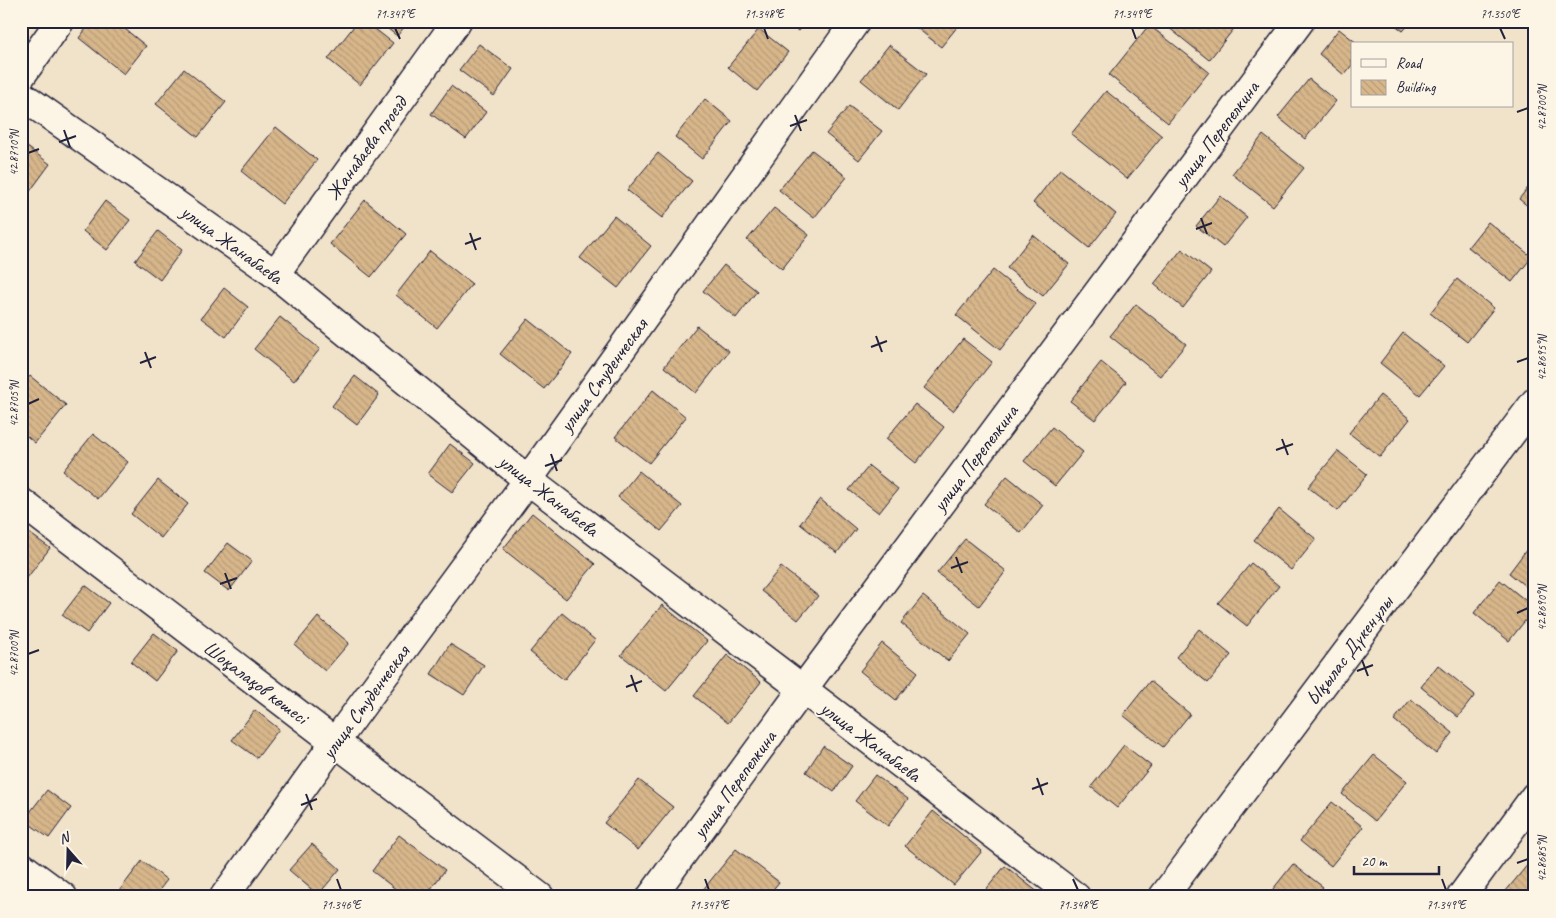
<svg xmlns="http://www.w3.org/2000/svg" width="1556" height="918" viewBox="0 0 1556 918" font-family="Caveat,sans-serif">
	<style>
		.building { fill: url(#building-back-hatch); stroke: #22223b }
		.lines { fill: none; stroke-linecap: round; stroke-linejoin: round }
		.minor-casing { stroke: #22223b; stroke-width: 31 }
		.minor { stroke: #fcf5e5; stroke-width: 28 }
		.ticks { fill: none; stroke: #22223b; stroke-width: 2 }
		.labels { text-anchor: middle; stroke-width: 4; stroke-linejoin: round; paint-order: stroke }
		.street-label { font-size: 20px; fill: #22223b; stroke: #fcf5e5 }
		.neatline { fill: none; stroke: #22223b; stroke-width: 2 }
		.ticks-label { font-size: 12px; text-anchor: middle; fill: #22223b }
	</style>
	<defs>
		<pattern id="building-back-hatch" width="6" height="6" patternUnits="userSpaceOnUse" patternTransform="scale(1.25)"><rect width="6" height="6" fill="#d7b68a"/><path d="M-1 5l2 2M0 0l6 6M5-1l2 2" fill="none" stroke="#b89c78"/></pattern>
	</defs>
	<rect width="100%" height="100%" fill="#f1e2ca"/>
	<filter id="ink" filterUnits="userSpaceOnUse"><feTurbulence type="fractalNoise" baseFrequency=".02" numOctaves="2"/><feDisplacementMap in="SourceGraphic" scale="10" xChannelSelector="R" yChannelSelector="G"/><feConvolveMatrix kernelMatrix="1 2 1 2 8 2 1 2 1" color-interpolation-filters="sRGB"/></filter>
	<g filter="url(#ink)">
		<!-- building -->
		<g class="building">
			<polygon points="92,21 115,21 146,46 124,74 79,38"/>
			<polygon points="358,21 365,21 393,43 360,85 328,59"/>
			<polygon points="378,21 409,21 397,36"/>
			<polygon points="535,21 552,21 547,29"/>
			<polygon points="786,21 806,21 798,31"/>
			<polygon points="908,21 962,21 941,47"/>
			<polygon points="1172,21 1240,21 1209,60 1168,27"/>
			<polygon points="1390,21 1412,21 1403,31"/>
			<polygon points="1149,25 1209,72 1168,123 1109,75"/>
			<polygon points="759,29 788,52 757,91 728,67"/>
			<polygon points="1339,29 1358,44 1352,44 1352,65 1344,75 1319,54"/>
			<polygon points="479,44 513,69 494,96 459,70"/>
			<polygon points="889,45 926,74 898,110 861,80"/>
			<polygon points="184,69 226,102 198,137 156,104"/>
			<polygon points="1309,79 1336,101 1305,139 1278,117"/>
			<polygon points="451,86 486,112 466,139 431,114"/>
			<polygon points="1106,91 1162,136 1127,179 1071,134"/>
			<polygon points="705,99 732,121 702,159 675,137"/>
			<polygon points="849,106 882,131 859,160 826,134"/>
			<polygon points="276,127 317,160 282,204 241,171"/>
			<polygon points="1263,135 1304,168 1273,206 1232,174"/>
			<polygon points="26,146 50,164 28,194 21,189 21,152"/>
			<polygon points="812,150 847,177 814,218 779,190"/>
			<polygon points="658,153 692,181 662,218 627,190"/>
			<polygon points="1060,169 1116,214 1089,248 1033,203"/>
			<polygon points="1535,179 1535,212 1519,199"/>
			<polygon points="1220,196 1247,217 1223,247 1196,226"/>
			<polygon points="365,200 406,234 371,277 330,244"/>
			<polygon points="105,201 130,220 107,250 83,231"/>
			<polygon points="774,208 809,235 782,269 747,240"/>
			<polygon points="614,216 651,246 618,288 580,258"/>
			<polygon points="1488,222 1532,257 1512,282 1468,247"/>
			<polygon points="158,231 182,250 160,280 135,261"/>
			<polygon points="1033,235 1069,264 1043,296 1007,268"/>
			<polygon points="1182,249 1211,272 1183,308 1154,284"/>
			<polygon points="430,251 472,284 437,328 396,295"/>
			<polygon points="724,265 757,291 736,318 703,291"/>
			<polygon points="993,270 1036,304 1000,350 956,315"/>
			<polygon points="1457,279 1494,308 1467,342 1430,313"/>
			<polygon points="224,288 248,307 226,337 201,318"/>
			<polygon points="1136,304 1186,344 1160,376 1110,336"/>
			<polygon points="280,317 320,349 294,381 254,349"/>
			<polygon points="528,319 572,354 544,389 500,354"/>
			<polygon points="697,326 729,351 696,393 664,367"/>
			<polygon points="1403,333 1444,366 1420,395 1380,363"/>
			<polygon points="963,339 992,362 953,411 924,388"/>
			<polygon points="1101,362 1126,382 1095,420 1070,401"/>
			<polygon points="30,376 66,405 35,443 21,431 21,387"/>
			<polygon points="355,376 379,395 357,425 332,406"/>
			<polygon points="653,390 686,417 649,463 615,437"/>
			<polygon points="1380,395 1410,419 1380,457 1349,433"/>
			<polygon points="915,404 944,427 916,463 886,439"/>
			<polygon points="1052,427 1083,452 1055,486 1024,461"/>
			<polygon points="93,434 128,462 98,499 63,471"/>
			<polygon points="450,444 475,463 452,492 428,474"/>
			<polygon points="1338,451 1367,474 1338,511 1308,487"/>
			<polygon points="869,466 898,489 879,513 849,490"/>
			<polygon points="639,471 682,506 661,531 618,497"/>
			<polygon points="1007,476 1043,505 1021,533 984,504"/>
			<polygon points="158,480 188,504 161,538 131,514"/>
			<polygon points="820,499 856,529 837,553 800,524"/>
			<polygon points="1279,509 1316,539 1291,570 1254,540"/>
			<polygon points="532,513 595,564 566,599 503,549"/>
			<polygon points="25,530 50,548 27,578 21,574 21,535"/>
			<polygon points="965,539 1006,571 979,606 937,573"/>
			<polygon points="228,543 252,561 229,591 205,573"/>
			<polygon points="1530,545 1535,549 1535,594 1509,573"/>
			<polygon points="1251,563 1279,586 1247,626 1218,603"/>
			<polygon points="781,567 818,596 798,620 761,591"/>
			<polygon points="1500,580 1535,608 1509,641 1474,613"/>
			<polygon points="85,585 109,603 87,633 62,615"/>
			<polygon points="923,596 970,634 948,661 901,623"/>
			<polygon points="662,605 707,641 666,691 621,655"/>
			<polygon points="562,613 595,640 564,680 530,652"/>
			<polygon points="318,617 349,643 325,671 295,645"/>
			<polygon points="1199,629 1231,655 1208,683 1176,657"/>
			<polygon points="154,633 178,651 155,681 131,662"/>
			<polygon points="882,643 918,672 896,700 860,671"/>
			<polygon points="450,644 484,665 464,695 431,674"/>
			<polygon points="727,655 761,682 728,723 694,696"/>
			<polygon points="1438,665 1475,695 1458,717 1421,687"/>
			<polygon points="1150,681 1190,714 1163,747 1123,715"/>
			<polygon points="1411,699 1453,733 1436,754 1394,720"/>
			<polygon points="255,710 279,729 257,758 232,740"/>
			<polygon points="1124,745 1151,766 1117,808 1091,787"/>
			<polygon points="823,746 852,766 834,792 806,772"/>
			<polygon points="1374,755 1407,781 1375,821 1342,794"/>
			<polygon points="875,775 908,799 888,826 855,801"/>
			<polygon points="639,780 673,807 638,850 604,823"/>
			<polygon points="47,790 71,808 49,838 24,820"/>
			<polygon points="1332,802 1363,827 1331,866 1300,841"/>
			<polygon points="933,811 982,851 954,885 905,846"/>
			<polygon points="399,835 445,870 425,897 406,897 372,871"/>
			<polygon points="312,844 340,869 318,895 289,870"/>
			<polygon points="736,849 779,882 767,897 710,897 702,891"/>
			<polygon points="142,861 167,880 154,897 127,897 119,891"/>
			<polygon points="1529,863 1535,867 1535,897 1501,897"/>
			<polygon points="1293,864 1323,887 1315,897 1272,897 1269,894"/>
			<polygon points="1005,866 1044,897 980,897"/>
		</g>
		<g class="lines">
			<!-- minor casing -->
			<g class="minor-casing">
				<g id="minor">
					<polyline points="21,76 60,21"/>
					<polyline points="21,95 275,274 528,480 1076,897"/>
					<polyline points="275,274 457,21"/>
					<polyline points="21,502 335,742 540,897"/>
					<polyline points="21,866 63,897"/>
					<polyline points="224,897 335,742 528,480 856,21"/>
					<polyline points="651,897 803,689 1300,21"/>
					<polyline points="1163,897 1535,402"/>
					<polyline points="1461,897 1535,796"/>
				</g>
			</g>
			<!-- minor -->
			<use href="#minor" class="minor"/>
		</g>
	</g>
	<!-- ticks -->
	<path class="ticks" d="M 395,28 L 400,39M 764,28 L 768,39M 1132,28 L 1136,39M 1500,28 L 1505,39M 1517,112 L 1528,108M 795,115 L 801,131M 790,126 L 807,120M 64,130 L 70,147M 59,142 L 76,136M 28,153 L 39,149M 1201,218 L 1207,234M 1196,229 L 1212,223M 470,233 L 476,250M 465,244 L 481,238M 876,336 L 882,352M 871,347 L 887,341M 145,352 L 151,368M 1517,362 L 1528,358M 140,363 L 156,357M 28,404 L 39,399M 1282,439 L 1288,455M 1276,450 L 1293,444M 551,454 L 557,471M 545,466 L 562,460M 956,557 L 962,573M 951,568 L 968,562M 225,573 L 231,589M 220,584 L 237,578M 1517,613 L 1528,608M 28,654 L 39,650M 1362,660 L 1368,676M 1357,671 L 1373,665M 631,675 L 637,692M 626,687 L 642,681M 1037,778 L 1043,795M 1032,789 L 1048,783M 306,794 L 312,810M 301,805 L 317,799M 1517,863 L 1528,859M 337,879 L 341,890M 705,879 L 709,890M 1073,879 L 1078,890M 1442,879 L 1446,890"/>
	<g class="labels">
		<!-- street labels -->
		<g class="street-label">
			<text transform="translate(1216 134) rotate(-53)" y="7">улица Перепелкина</text>
			<text transform="translate(366 148) rotate(-54)" y="7">Жанабаева проезд</text>
			<text transform="translate(232 244) rotate(36)" y="7">улица Жанабаева</text>
			<text transform="translate(603 375) rotate(-54)" y="7">улица Студенческая</text>
			<text transform="translate(975 458) rotate(-53)" y="7">улица Перепелкина</text>
			<text transform="translate(549 495) rotate(38)" y="7">улица Жанабаева</text>
			<text transform="translate(1349 650) rotate(-53)" y="7">Ықылас Дүкенұлы</text>
			<text transform="translate(256 682) rotate(37)" y="7">Шоқалақов көшесі</text>
			<text transform="translate(365 702) rotate(-54)" y="7">улица Студенческая</text>
			<text transform="translate(871 741) rotate(37)" y="7">улица Жанабаева</text>
			<text transform="translate(734 784) rotate(-54)" y="7">улица Перепелкина</text>
		</g>
	</g>
	<!-- margin -->
	<rect width="1556" height="918" fill="none" stroke="#fcf5e5" stroke-width="55"/>
	<!-- legend -->
	<rect x="1351" y="42" width="162" height="65" fill="#fcf5e5" stroke="#a5a1a1"/>
	<rect x="1361" y="59" width="25" height="8" fill="#fcf5e5" stroke="#a5a1a1"/>
	<text x="1396" y="68" font-size="15" fill="#22223b">Road</text>
	<rect x="1361" y="80" width="25" height="15" fill="url(#building-back-hatch)" stroke="#a5a1a1"/>
	<text x="1396" y="92" font-size="15" fill="#22223b">Building</text>
	<!-- north arrow -->
	<g transform="translate(68 850) rotate(340)" stroke="#fcf5e5" stroke-width="4" paint-order="stroke">
	<path d="M0-4L9 19L0 12L-9 19Z" fill="#22223b"/>
	<text y="-8" font-size="14" font-weight="bold" text-anchor="middle" fill="#22223b">N</text>
	</g>
	<!-- scale -->
	<path d="M1354 866v8h85v-8" fill="none" stroke="#22223b" stroke-width="2.5"/>
	<text x="1361" y="866" font-size="15" fill="#22223b" stroke="#fcf5e5" stroke-width="4" paint-order="stroke">20 m</text>
	<rect x="28" y="28" width="1500" height="862" class="neatline"/>
	<g class="ticks-label">
		<text x="395" y="18">71.347°E</text>
		<text x="764" y="18">71.348°E</text>
		<text x="1132" y="18">71.349°E</text>
		<text x="1500" y="18">71.350°E</text>
		<text transform="translate(1542 108) rotate(-90)" y="4">42.8700°N</text>
		<text transform="translate(14 153) rotate(-90)" y="4">42.8710°N</text>
		<text transform="translate(1542 358) rotate(-90)" y="4">42.8695°N</text>
		<text transform="translate(14 404) rotate(-90)" y="4">42.8705°N</text>
		<text transform="translate(1542 608) rotate(-90)" y="4">42.8690°N</text>
		<text transform="translate(14 654) rotate(-90)" y="4">42.8700°N</text>
		<text transform="translate(1542 859) rotate(-90)" y="4">42.8685°N</text>
		<text x="341" y="909">71.346°E</text>
		<text x="709" y="909">71.347°E</text>
		<text x="1078" y="909">71.348°E</text>
		<text x="1446" y="909">71.349°E</text>
	</g>
</svg>
